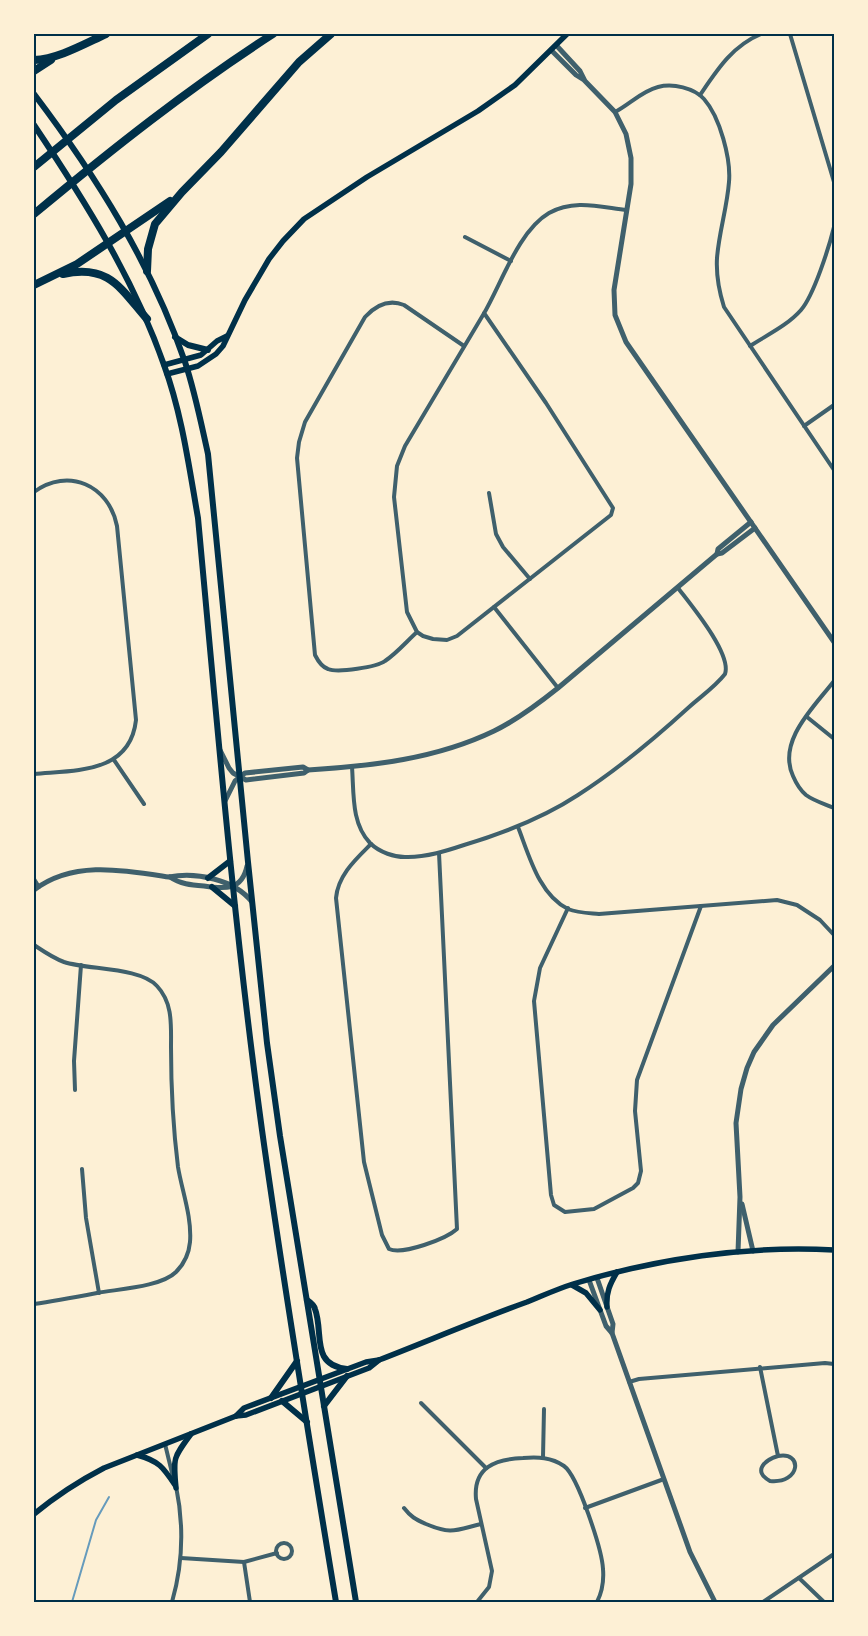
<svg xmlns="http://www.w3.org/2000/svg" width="868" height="1636" viewBox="0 0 868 1636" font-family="Quicksand,sans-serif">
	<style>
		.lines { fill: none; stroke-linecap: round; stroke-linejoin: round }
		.stream { stroke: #669bbc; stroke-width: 2 }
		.minor { stroke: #3f606c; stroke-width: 4 }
		.tertiary { stroke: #3f606c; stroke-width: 5 }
		.secondary { stroke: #003049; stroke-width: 5.5 }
		.primary { stroke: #003049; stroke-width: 6 }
		.motorway { stroke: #003049; stroke-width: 8 }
		.neatline { fill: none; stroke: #003049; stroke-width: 2 }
	</style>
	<rect width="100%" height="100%" fill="#fdf0d5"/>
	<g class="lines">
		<!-- stream -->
		<polyline class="stream" points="72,1602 96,1520 109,1497"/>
		<!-- minor -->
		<g class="minor">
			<polyline points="790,34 834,182"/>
			<path d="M 700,95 C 717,70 732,46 761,34"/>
			<path d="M 615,112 C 630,104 642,91 658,87 C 673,83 694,88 704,99 C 720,117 731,159 729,182 C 727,208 719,232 717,258 C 716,275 719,291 724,307 L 834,470"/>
			<polyline points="465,237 511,261"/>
			<path d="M 484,313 L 546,403 L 613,508 L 611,515 L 457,636 L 447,640 L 433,639 L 423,636 L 417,632 L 407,612 L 394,497 L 397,466 L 405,446 C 431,402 457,359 483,315 C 501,285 518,231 549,213 C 574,199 600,207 627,210"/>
			<path d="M 750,346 C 767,335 788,325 801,310 C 814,295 829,247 834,227"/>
			<polyline points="804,426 834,405"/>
			<path d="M 34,492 C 68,467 109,485 117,526 L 136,720 C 130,774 75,770 34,774"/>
			<polyline points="489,493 496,534 503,547 530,579"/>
			<polyline points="494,607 558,688"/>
			<path d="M 417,632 C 407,641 397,653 385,661 C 377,667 338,673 328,669 C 322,667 318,661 315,655 L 297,458 L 299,442 L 305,422 L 365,317 C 376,305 389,299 404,305 L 464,346"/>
			<path d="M 834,681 C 814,707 777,741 793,776 C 796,783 800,790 806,795 C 814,801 825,804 834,808"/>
			<polyline points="807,717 833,738"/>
			<polyline points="114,760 144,804"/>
			<path d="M 352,767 C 354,793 351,823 370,843 C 379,852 395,858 408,857 C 427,857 446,851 464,845 C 504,833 543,818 578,795 C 617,770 654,739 688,708 C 700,697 715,687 725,674 C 732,654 691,605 678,588"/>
			<path d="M 518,827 C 529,855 539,895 568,909 C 578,913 588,913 599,914 L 777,900 L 797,905 L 820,920 L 834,935"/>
			<path d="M 371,844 C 356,859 338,875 336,898 L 364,1162 L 382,1235 L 389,1249 C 403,1255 446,1239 457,1229 L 439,853"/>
			<polyline points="34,879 39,887"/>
			<polyline points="568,908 540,968 534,1001 551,1195 554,1205 565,1212 594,1209 633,1188 638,1183 641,1171 635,1111 637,1080 701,906"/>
			<path d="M 34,945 C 43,951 53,958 64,962 C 88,970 140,967 157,986 C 173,1003 171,1025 171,1047 C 171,1087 173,1127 178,1167 C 182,1191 192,1217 190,1242 C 189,1253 184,1264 176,1272 C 161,1287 118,1289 97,1293 C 76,1297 55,1301 34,1304"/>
			<polyline points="75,1090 74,1061 81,965"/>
			<polyline points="82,1169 86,1218 99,1293"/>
			<path d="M 760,1367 L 778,1456 C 803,1451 801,1484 770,1481 C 752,1471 765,1460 778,1456"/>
			<polyline points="629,1382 639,1379 825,1363 834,1364"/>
			<polyline points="421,1403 486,1468"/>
			<polyline points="165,1444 173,1477"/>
			<polyline points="543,1457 544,1409"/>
			<path d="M 404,1508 C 411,1517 415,1519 426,1524 C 452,1535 456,1530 481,1524"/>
			<polyline points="585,1508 664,1479"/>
			<circle cx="284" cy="1551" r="8"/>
			<polyline points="181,1558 244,1562 277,1553"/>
			<polyline points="244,1562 250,1602"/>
			<polyline points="799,1578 824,1602"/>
			<path d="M 172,1602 C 183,1564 184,1525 176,1486"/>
			<path d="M 477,1602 L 489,1587 L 492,1571 L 476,1499 C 473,1467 496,1459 523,1458 C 538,1457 551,1457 564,1466 C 578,1476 602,1550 603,1569 C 604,1581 602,1592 597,1602"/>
			<polyline points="763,1602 834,1554"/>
		</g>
		<!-- tertiary -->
		<g class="tertiary">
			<polyline points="556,45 580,71 584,79"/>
			<polyline points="551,50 576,75 584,80 615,112 626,134 631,158 631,184 614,290 615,315 626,342 834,642"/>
			<polyline points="717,554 722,553 755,528"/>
			<path d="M 220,750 L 229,768 L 233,773 L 246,780 L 304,773 L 308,770 C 372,766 436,759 494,731 C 517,720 538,704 558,688 L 717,554 L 718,549 L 751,522"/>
			<polyline points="225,801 235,781 245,773 303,767 308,770"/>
			<path d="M 170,877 C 180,884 191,885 204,886 C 224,889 242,891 247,866"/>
			<path d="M 34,890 C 73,860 124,870 169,877 C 196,872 234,879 252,902"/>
			<polyline points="742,1204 753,1251"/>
			<polyline points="738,1252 740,1197 736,1123 741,1089 747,1068 754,1052 773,1025 834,966"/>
			<polyline points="597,1278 613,1324 612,1333"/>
			<polyline points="589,1280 606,1326 612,1333 690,1552 715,1602"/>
		</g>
		<!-- secondary -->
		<g class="secondary">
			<polyline points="164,365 201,355 217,341 227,336"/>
			<polyline points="167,374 198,366 216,354 223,346 245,300 269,259 283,241 304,219 367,177 478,111 515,85 567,34"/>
			<polyline points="572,1285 586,1293 600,1310"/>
			<path d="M 607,1307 C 606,1292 610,1284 617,1272"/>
			<path d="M 236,1416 L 244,1408 L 366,1362 L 379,1360 C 428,1341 477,1320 527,1302 C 542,1296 557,1289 573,1284 C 655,1259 748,1245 834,1250"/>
			<path d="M 137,1455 C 159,1461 163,1467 175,1485"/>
			<path d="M 176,1488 C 173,1458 173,1458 191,1434"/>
			<path d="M 34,1514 C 56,1496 79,1481 104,1468 L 236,1416 L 246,1415 L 369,1368 L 379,1360"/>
		</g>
		<!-- primary -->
		<g class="primary">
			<path d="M 34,94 C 96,176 151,263 185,362 C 195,392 201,423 208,454 L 248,862 L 267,1043 L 280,1136 L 356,1602"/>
			<path d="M 34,125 C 85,201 134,279 164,365 C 182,414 189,467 198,518 C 217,722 234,927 262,1130 C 284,1288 310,1445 336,1602"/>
			<polyline points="175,337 188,345 208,350"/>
			<polyline points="208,878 230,861"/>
			<polyline points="212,887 235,906"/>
			<path d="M 307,1300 C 310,1302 314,1305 315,1309 C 324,1333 310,1365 347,1369"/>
			<polyline points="271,1398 297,1361"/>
			<polyline points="282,1401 307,1422"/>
			<polyline points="324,1406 347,1376"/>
		</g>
		<!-- motorway -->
		<g class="motorway">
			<path d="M 34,60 C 58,59 84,44 106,34"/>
			<polyline points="34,71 51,60"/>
			<polyline points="34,167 116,100 208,34"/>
			<path d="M 34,214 C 111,150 189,88 273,34"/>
			<polyline points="147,271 148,249 155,224 182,192 221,152 299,62 331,34"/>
			<path d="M 63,274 C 109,264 120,288 147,319"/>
			<polyline points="34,285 77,264 170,201"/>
		</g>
	</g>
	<!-- border -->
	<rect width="868" height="1636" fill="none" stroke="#fdf0d5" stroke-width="70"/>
	<rect x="35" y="35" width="798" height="1566" class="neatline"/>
</svg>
